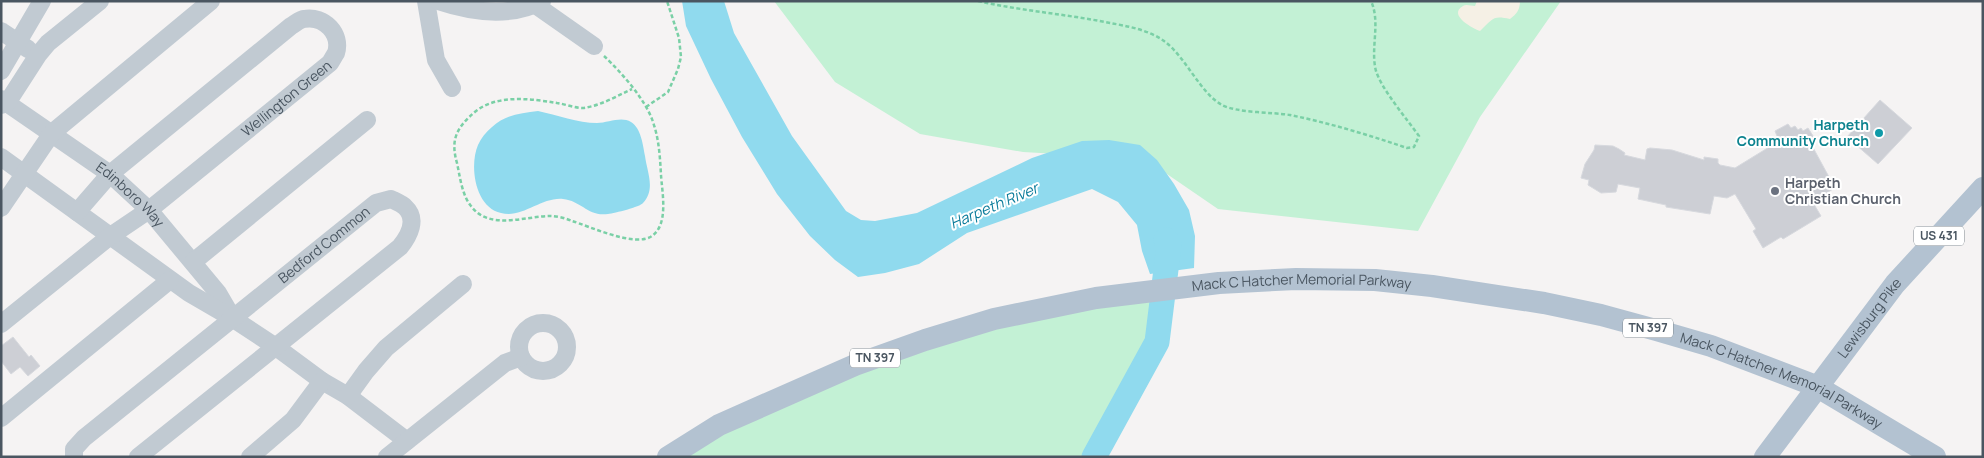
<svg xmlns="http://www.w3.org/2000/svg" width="1984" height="458" viewBox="0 0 1984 458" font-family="Manrope,sans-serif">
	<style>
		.green { fill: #c3f1d5 }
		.sand { fill: #f5f0e5 }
		.water { fill: #90daee }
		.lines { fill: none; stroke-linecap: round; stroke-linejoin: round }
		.river { stroke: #90daee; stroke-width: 25 }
		.building { fill: #cdcfd5; stroke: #d7d9de }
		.path { stroke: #7ad0a6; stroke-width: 2.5; stroke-dasharray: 4 2.5; stroke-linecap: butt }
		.minor { stroke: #c1cad2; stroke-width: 18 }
		.major { stroke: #b3c2d1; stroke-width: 22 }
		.culture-dot { fill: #0f9aa8; stroke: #fff; stroke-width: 2 }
		.worship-dot { fill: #6b7280; stroke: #fff; stroke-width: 2 }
		.labels { text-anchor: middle; stroke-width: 4; stroke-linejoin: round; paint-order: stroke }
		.shield { fill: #fff; stroke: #808990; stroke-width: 1 }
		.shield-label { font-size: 12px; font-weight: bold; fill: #4a5661 }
		.street-label { font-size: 14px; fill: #4a5661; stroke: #fff }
		.culture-label { font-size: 14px; font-weight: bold; fill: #0d838f; stroke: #fff; text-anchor: end }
		.worship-label { font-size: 14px; font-weight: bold; fill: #5b616d; stroke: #fff; text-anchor: start }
		.water-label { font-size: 15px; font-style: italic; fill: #0c7c9b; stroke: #fff }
	</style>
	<rect width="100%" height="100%" fill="#f5f3f3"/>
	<!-- green -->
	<g class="green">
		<polygon points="774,1 1561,1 1480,117 1418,231 1218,209 1145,159 1023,152 920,134 835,82"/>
		<polygon points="1161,290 1157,342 1094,457 668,457 925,340"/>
	</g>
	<!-- sand -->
	<path class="sand" d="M 1477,1 L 1520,1 C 1520,9 1517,14 1510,19 C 1492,15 1493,19 1480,31 C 1474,29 1447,15 1463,6 C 1466,4 1471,6 1475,6 Z"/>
	<!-- water -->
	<g class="water">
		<polygon points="682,1 724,1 734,33 792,136 846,211 861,220 875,221 917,213 1032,158 1082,141 1109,140 1140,145 1157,160 1174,184 1189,210 1195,236 1194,268 1150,274 1142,251 1137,225 1118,202 1092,189 967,233 919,264 885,273 858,277 835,260 810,236 777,194 742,137 711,79 686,26"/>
		<path d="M 538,111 C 557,115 578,123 597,123 C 608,123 621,116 631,122 C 641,128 643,145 645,156 C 647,172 656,189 643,203 C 640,207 615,213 608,214 C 588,217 582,201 563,199 C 541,197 522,219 501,213 C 475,207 469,166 478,145 C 481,138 486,132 492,127 C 505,115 521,113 538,111 Z"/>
	</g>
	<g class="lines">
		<!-- river -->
		<polyline class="river" points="1094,457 1157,342 1169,245 1166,240"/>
	</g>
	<!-- building -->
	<g class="building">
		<polygon points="1880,100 1912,128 1878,164 1847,137"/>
		<polygon points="1788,124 1791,128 1795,126 1798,130 1801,128 1803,131 1808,128 1815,139 1810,142 1835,188 1826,193 1829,198 1815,206 1821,216 1783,239 1781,237 1763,248 1753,231 1756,229 1735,194 1727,198 1714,196 1710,214 1666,207 1666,205 1638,199 1640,188 1618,184 1616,192 1601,193 1588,185 1589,180 1581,178 1585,164 1594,150 1595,145 1613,146 1619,149 1625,153 1624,155 1645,160 1647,149 1650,148 1672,150 1704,160 1704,157 1718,159 1718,163 1720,165 1735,168 1779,141 1775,131"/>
		<polygon points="13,337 29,357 31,355 40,366 28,376 20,367 11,374 1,361 1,346"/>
	</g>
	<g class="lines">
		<!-- path -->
		<g class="path">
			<path d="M 978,1 C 1022,11 1066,14 1110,23 C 1127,26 1149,30 1164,41 C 1186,57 1200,93 1222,105 C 1237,113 1272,112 1290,115 C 1329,123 1369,135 1407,148 L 1414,147 L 1419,136 C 1407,119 1382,90 1376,71 C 1370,48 1381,23 1371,1"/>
			<path d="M 604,56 C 621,72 646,100 653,122 C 659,139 660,157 661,175 C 662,192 669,224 652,236 C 635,248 589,226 572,221 C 565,218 557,216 550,216 C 526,216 489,231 471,206 C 462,195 460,177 457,163 C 450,139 457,127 476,111 C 498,94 532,99 557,103 C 565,104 574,108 583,108 C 600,106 617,96 632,89"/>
			<polyline points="646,107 668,92 678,69 681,57 679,38 667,1"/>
		</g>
		<!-- minor -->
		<g class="minor">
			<polyline points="426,1 436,60 452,88"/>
			<path d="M 438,1 C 471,12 510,18 542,1"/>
			<polyline points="534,4 594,46"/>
			<polyline points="1,31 28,49"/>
			<polyline points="1,71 42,1"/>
			<path id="s1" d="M 1,99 L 110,174 L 149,210 L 218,293 L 232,317"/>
			<polyline points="1,105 7,103 38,55 48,43 100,1"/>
			<polyline points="1,157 189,293 232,318 276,347 322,381 348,396 407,441"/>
			<polyline points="1,208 52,133 211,1"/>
			<polyline points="193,262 367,120"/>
			<circle cx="543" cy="347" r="24"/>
			<path id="s2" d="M 1,324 L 109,237 L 149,210 L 330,63 C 332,60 334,56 336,53 C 342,34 324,15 304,19 C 300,19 295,24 291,26 L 110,174 L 77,212"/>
			<polyline points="348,396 366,371 386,348 463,284"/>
			<polyline points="1,418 170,280"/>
			<path id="s3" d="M 74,457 L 74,449 L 84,438 L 376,203 L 391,199 C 395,201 402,204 405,207 C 418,219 409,236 400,247 L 138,457"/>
			<polyline points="250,457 293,420 322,381"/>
			<polyline points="387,457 505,363 521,357"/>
		</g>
		<!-- major -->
		<g class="major">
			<path id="s4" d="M 668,457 L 719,425 L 855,365 L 925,340 L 994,319 L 1096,298 L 1219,283 L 1296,279 L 1375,280 L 1432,286 L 1544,303 L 1601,315 L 1656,330 L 1711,346 L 1816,386 L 1935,457"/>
			<path id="s5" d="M 1765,457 L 1895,284 L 1983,188"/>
		</g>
	</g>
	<!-- markers -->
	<circle class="culture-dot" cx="1879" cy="133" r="5"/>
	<circle class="worship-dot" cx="1775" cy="191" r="5"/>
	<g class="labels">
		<!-- shield labels -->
		<g class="shield">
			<rect x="1914" y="226.5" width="50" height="19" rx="4"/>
			<rect x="1623" y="318.5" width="50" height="19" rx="4"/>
			<rect x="850" y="348.5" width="50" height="19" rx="4"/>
		</g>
		<g class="shield-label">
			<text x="1939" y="240">US 431</text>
			<text x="1648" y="332">TN 397</text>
			<text x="875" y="362">TN 397</text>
		</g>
		<!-- street labels -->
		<g class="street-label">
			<text dy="5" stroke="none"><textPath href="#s2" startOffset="364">Wellington Green</textPath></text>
			<text dy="5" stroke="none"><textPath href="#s1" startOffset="161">Edinboro Way</textPath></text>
			<text dy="5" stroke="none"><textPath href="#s3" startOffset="331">Bedford Common</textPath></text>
			<text dy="5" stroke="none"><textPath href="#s4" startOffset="666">Mack C Hatcher Memorial Parkway</textPath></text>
			<text dy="5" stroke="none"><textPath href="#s5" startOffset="174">Lewisburg Pike</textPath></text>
			<text dy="5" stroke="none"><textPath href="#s4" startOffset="1161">Mack C Hatcher Memorial Parkway</textPath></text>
		</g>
		<!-- culture labels -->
		<g class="culture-label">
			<text x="1869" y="130">Harpeth<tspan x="1869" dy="16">Community Church</tspan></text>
		</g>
		<!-- worship labels -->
		<g class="worship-label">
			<text x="1785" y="188">Harpeth<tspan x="1785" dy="16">Christian Church</tspan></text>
		</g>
		<!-- water labels -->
		<g class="water-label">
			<text transform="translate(994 206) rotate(-23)" y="5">Harpeth River</text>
		</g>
	</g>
	<!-- border -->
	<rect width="1984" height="458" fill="none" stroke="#4a5661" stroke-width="5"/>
</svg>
